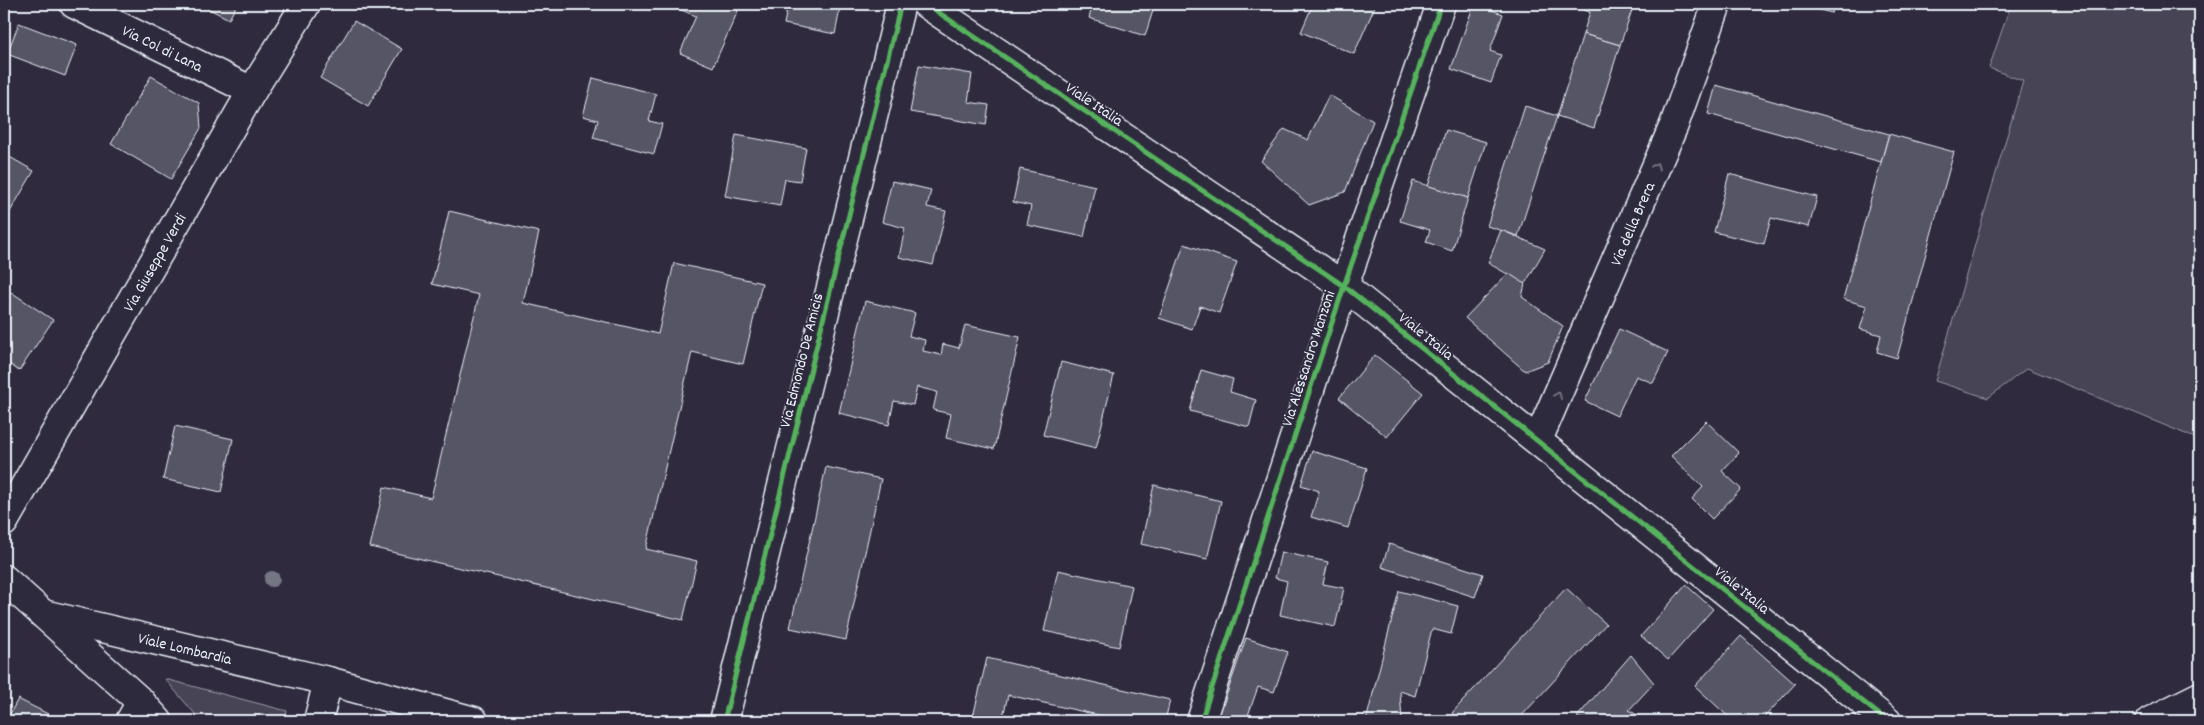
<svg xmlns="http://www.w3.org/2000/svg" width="2204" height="725" viewBox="0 0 2204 725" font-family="Dekko,sans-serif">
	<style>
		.green { fill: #464455; stroke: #979aa6 }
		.building { fill: #575565; stroke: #e8f1f8 }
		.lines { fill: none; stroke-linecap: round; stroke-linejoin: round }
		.street-casing { stroke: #e8f1f8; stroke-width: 31 }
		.secondary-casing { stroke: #e8f1f8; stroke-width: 31 }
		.primary-casing { stroke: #e8f1f8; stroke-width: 31 }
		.street { stroke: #2f2a3d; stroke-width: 28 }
		.secondary { stroke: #2f2a3d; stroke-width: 28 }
		.primary { stroke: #2f2a3d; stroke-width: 28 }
		.cycleway-casing { stroke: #2f2a3d; stroke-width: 8 }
		.cycleway { stroke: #56b35d; stroke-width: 5 }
		.tree { fill: #757684 }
		.oneway { stroke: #70707e }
		.labels { text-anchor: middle; stroke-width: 4; stroke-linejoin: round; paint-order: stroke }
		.street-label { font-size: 16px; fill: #e8f1f8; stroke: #2f2a3d }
	</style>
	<rect width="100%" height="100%" fill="#2f2a3d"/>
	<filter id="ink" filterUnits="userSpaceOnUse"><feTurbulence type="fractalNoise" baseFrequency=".02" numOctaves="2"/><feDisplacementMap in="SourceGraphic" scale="10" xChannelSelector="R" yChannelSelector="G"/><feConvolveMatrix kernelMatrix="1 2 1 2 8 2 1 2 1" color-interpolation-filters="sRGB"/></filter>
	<g filter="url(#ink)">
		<!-- green -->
		<g class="green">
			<polygon points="2011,4 2200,4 2200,440 2027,368 1988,398 1935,381 2023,81 1989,68"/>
			<polygon points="165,679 287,711 285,721 201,721"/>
		</g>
		<!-- building -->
		<g class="building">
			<polygon points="199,4 237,4 229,19"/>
			<polygon points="667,4 741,4 713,67 680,53 696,16"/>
			<polygon points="788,4 841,4 835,34 784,24"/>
			<polygon points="1093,4 1155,4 1145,36 1089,18"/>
			<polygon points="1313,4 1376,4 1354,54 1301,32"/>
			<polygon points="1474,4 1503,14 1490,51 1501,55 1491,83 1451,69"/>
			<polygon points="1565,4 1634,4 1620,45 1583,34 1590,12"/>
			<polygon points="1795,4 1835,4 1832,13"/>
			<polygon points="354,21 402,49 368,106 320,78"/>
			<polygon points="19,23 77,45 65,76 7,54"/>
			<polygon points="1583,34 1620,45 1594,128 1557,116"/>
			<polygon points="919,65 972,74 968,102 989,105 986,125 910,112"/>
			<polygon points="151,76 199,103 201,128 171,179 111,144"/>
			<polygon points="593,78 656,94 649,121 662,124 654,154 593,138 598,120 583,116"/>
			<polygon points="1716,85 1889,134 1881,162 1708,114"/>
			<polygon points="1329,95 1373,121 1345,192 1309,205 1261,161 1284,129 1308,140"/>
			<polygon points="1525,106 1557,116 1518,236 1487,226"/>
			<polygon points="1446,130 1486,142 1468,198 1428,186"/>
			<polygon points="1889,134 1954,152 1897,358 1877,352 1881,335 1860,329 1867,306 1843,299"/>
			<polygon points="736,135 806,148 800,181 785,179 780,206 725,196"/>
			<polygon points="8,156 34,171 4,222 4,163"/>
			<polygon points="1020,169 1095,186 1084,237 1027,225 1031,206 1013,202"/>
			<polygon points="1729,174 1817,197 1809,227 1771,218 1764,244 1714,232"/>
			<polygon points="892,181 931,190 927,207 946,211 933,265 899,257 905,228 882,222"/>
			<polygon points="1413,181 1468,198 1452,251 1426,242 1430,230 1400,221"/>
			<polygon points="449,211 539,232 523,303 658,334 674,263 762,283 743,364 692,352 646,549 697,561 683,620 370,547 384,487 431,498 479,295 432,284"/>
			<polygon points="1501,230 1545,249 1525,284 1488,263"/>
			<polygon points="1184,244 1237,262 1219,313 1200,306 1192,329 1159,318"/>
			<polygon points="1508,273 1525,284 1522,297 1563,326 1548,362 1525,371 1465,318"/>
			<polygon points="11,292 53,320 19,371 4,360 4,302"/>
			<polygon points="865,301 915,313 909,336 925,340 923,351 941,355 943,344 959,348 965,325 1020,337 994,449 946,438 951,414 933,410 937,392 917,387 913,405 894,401 889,425 839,413"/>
			<polygon points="1619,329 1668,352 1653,383 1636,376 1617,416 1585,401"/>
			<polygon points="1375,355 1423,393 1387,437 1339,398"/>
			<polygon points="1061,362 1114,375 1096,448 1043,435"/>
			<polygon points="1201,370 1233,379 1230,392 1256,400 1249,427 1190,411"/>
			<polygon points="1706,421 1739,453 1722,471 1741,489 1712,519 1692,499 1703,487 1671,456"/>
			<polygon points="175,426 233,439 221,492 163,479"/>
			<polygon points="1312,451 1367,468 1348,528 1311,517 1319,491 1301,485"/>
			<polygon points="826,467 881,479 846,640 790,628"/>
			<polygon points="1154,485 1221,501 1207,559 1141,544"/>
			<polygon points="1389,544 1483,574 1475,597 1382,567"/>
			<polygon points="1281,552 1328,562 1323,584 1344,588 1335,627 1280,615 1287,581 1275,578"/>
			<polygon points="1058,570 1132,586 1119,647 1044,631"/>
			<polygon points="1686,585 1713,609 1668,660 1641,636"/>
			<polygon points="1566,588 1606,624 1517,721 1461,721 1452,713"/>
			<polygon points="1399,591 1458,606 1451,634 1432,629 1415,696 1400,691 1402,721 1366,721"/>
			<polygon points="1741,636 1795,684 1761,721 1733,721 1695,686"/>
			<polygon points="1246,638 1288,652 1274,692 1258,687 1246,721 1240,721 1220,714"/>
			<polygon points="1631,655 1654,683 1629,710 1647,721 1585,721 1577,717"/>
			<polygon points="987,658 1170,700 1165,721 1125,721 1008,695 1002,721 972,721"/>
			<polygon points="18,699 54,717 52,721 6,721"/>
		</g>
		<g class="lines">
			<!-- street casing -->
			<g class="street-casing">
				<g id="street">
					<path id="s1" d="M 74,4 L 252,91"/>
					<polyline points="926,4 1344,286 1887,721"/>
					<path id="s2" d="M 1538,440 L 1674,125 L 1717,4"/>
					<path id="s3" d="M 4,522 L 252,91 L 306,4"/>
					<path id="s4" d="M 43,614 L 328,681 L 474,721"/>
					<polyline points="130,721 141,702"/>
					<polyline points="318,721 328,681"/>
					<polyline points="724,721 901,4"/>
					<polyline points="1201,721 1344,286 1441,4"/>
				</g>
			</g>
			<!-- secondary casing -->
			<g class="secondary-casing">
				<polyline id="secondary" points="4,579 141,702 158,721"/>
			</g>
			<!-- primary casing -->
			<g class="primary-casing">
				<polyline id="primary" points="2150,721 2200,696"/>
			</g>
			<!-- street -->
			<use href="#street" class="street"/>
			<!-- secondary -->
			<use href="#secondary" class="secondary"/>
			<!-- primary -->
			<use href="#primary" class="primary"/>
			<!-- cycleway casing -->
			<g class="cycleway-casing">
				<g id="cycleway">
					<polyline points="926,4 1344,286 1887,721"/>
					<polyline points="724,721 901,4"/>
					<polyline points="1201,721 1344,286 1441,4"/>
				</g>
			</g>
			<!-- cycleway -->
			<use href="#cycleway" class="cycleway"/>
		</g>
		<!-- trees -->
		<circle class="tree" cx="272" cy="579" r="8"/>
		<!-- one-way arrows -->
		<defs><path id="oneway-chevron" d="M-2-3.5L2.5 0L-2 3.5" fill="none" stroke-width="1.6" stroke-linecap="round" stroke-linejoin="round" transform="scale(1.25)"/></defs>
		<g class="oneway">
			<use href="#oneway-chevron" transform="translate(1656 166) rotate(-67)"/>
			<use href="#oneway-chevron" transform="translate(1558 395) rotate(-67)"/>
		</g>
	</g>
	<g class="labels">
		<!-- street labels -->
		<g class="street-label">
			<text dy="6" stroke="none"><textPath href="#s1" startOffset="99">Via Col di Lana</textPath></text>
			<text transform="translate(1095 103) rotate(34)" y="6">Viale Italia</text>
			<text dy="6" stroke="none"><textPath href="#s2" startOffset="236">Via della Brera</textPath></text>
			<text dy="6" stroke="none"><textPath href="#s3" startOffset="300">Via Giuseppe Verdi</textPath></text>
			<text transform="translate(1427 335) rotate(39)" y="6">Viale Italia</text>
			<text transform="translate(1307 358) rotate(-72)" y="6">Via Alessandro Manzoni</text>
			<text transform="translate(800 360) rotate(-76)" y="6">Via Edmondo De Amicis</text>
			<text transform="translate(1743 589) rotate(39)" y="6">Viale Italia</text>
			<text dy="6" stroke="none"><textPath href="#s4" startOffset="146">Viale Lombardia</textPath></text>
		</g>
	</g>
	<!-- margin -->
	<rect width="2204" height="725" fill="none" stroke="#2f2a3d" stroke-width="20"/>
	<rect x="10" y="10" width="2184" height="705" fill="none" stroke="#e8f1f8" stroke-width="2" filter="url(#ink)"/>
</svg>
